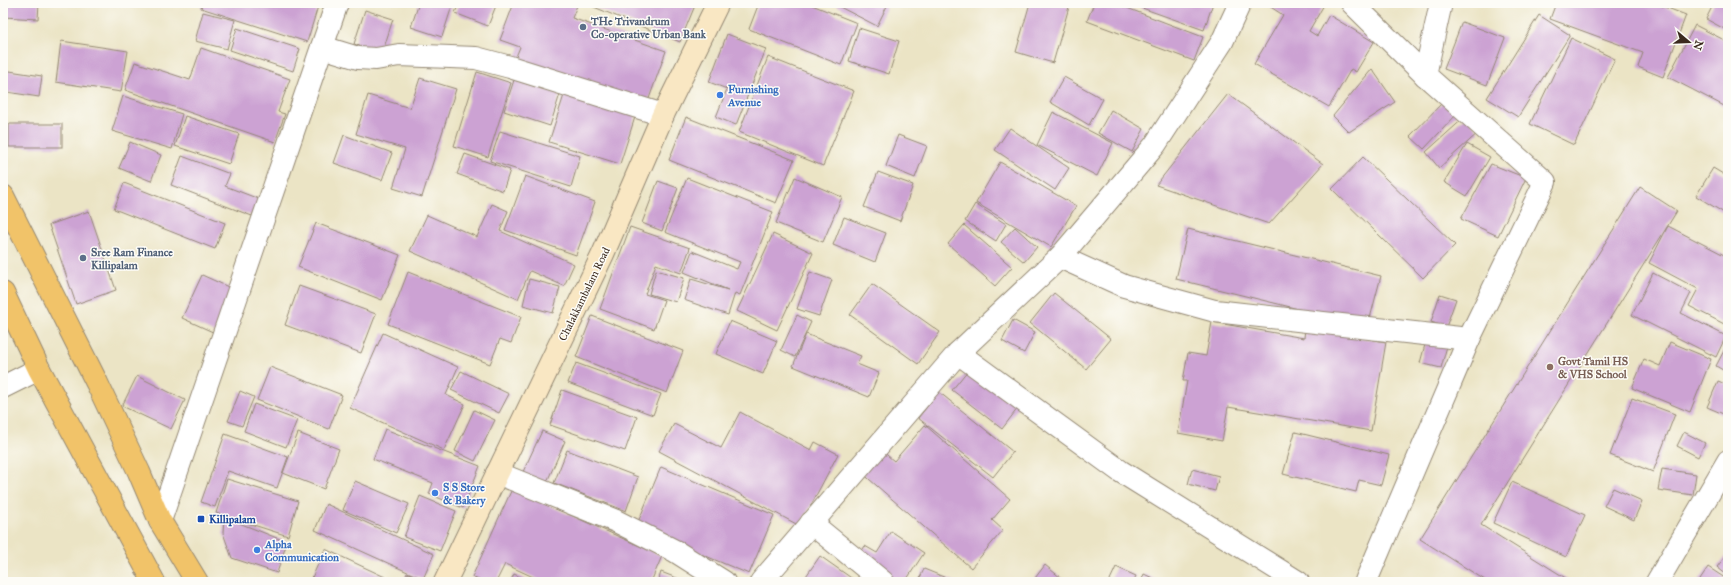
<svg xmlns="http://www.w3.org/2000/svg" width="1731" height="585" viewBox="0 0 1731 585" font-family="'IM FELL Great Primer',serif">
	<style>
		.building { fill: #cca2d3 }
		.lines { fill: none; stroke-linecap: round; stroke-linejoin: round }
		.street-casing { stroke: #938772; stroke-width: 24 }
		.secondary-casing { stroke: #938772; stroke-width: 24 }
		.primary-casing { stroke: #938772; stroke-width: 24 }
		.street { stroke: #fff; stroke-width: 22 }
		.secondary { stroke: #f9e7c3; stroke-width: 22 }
		.primary { stroke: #f1c369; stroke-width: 22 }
		.service-dot { fill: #5c6f8a; stroke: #fdfcf7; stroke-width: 1.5 }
		.shop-dot { fill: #3f7fe0; stroke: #fdfcf7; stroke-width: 1.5 }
		.education-dot { fill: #8d6e63; stroke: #fdfcf7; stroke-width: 1.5 }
		.transit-dot { fill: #1a4fb4; stroke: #fdfcf7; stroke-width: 1.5 }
		.labels { text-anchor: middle; stroke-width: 3; stroke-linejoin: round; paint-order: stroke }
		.service-label { font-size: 11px; font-weight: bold; fill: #4e5e75; stroke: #fdfcf7; text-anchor: start }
		.shop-label { font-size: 11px; font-weight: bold; fill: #366cbe; stroke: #fdfcf7; text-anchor: start }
		.street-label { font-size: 11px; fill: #3b2a1e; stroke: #fdfcf7 }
		.education-label { font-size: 11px; font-weight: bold; fill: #785e54; stroke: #fdfcf7; text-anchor: start }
		.transit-label { font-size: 11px; font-weight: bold; fill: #164399; stroke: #fdfcf7; text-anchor: start }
	</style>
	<rect width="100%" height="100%" fill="#fdfcf7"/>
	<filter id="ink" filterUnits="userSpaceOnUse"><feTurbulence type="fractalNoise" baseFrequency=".025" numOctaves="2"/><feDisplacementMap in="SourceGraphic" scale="8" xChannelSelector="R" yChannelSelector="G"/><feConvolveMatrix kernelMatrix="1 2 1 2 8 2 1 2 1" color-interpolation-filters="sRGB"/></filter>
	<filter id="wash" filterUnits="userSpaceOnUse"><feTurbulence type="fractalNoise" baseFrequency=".012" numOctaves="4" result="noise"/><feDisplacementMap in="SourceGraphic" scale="16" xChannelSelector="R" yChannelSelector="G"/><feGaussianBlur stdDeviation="0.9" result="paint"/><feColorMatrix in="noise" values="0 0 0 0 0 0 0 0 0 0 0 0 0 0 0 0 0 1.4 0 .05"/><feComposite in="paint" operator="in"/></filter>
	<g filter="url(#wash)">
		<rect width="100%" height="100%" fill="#ebe4c5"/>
		<g id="blocks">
			<!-- building -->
			<g class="building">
				<polygon points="3,3 39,3 38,19 3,17"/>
				<polygon points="202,3 319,3 307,42 201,8"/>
				<polygon points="419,3 453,3 442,37 411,27"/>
				<polygon points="459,3 497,3 488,26 455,13"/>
				<polygon points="514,3 578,3 572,18 666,51 646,107 515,59 520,47 500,40"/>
				<polygon points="584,3 696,3 680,42"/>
				<polygon points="759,3 807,3 857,23 841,65 749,29"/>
				<polygon points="832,3 880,3 887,6 877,26"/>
				<polygon points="1030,3 1056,3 1069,7 1053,63 1016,52"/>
				<polygon points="1094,3 1114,3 1203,37 1194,61 1087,21"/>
				<polygon points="1128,3 1213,3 1204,30"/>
				<polygon points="1267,3 1325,3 1309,31 1317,36 1329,15 1374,42 1356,72 1351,69 1329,107 1254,64 1283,15 1266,4"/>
				<polygon points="1556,3 1654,3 1686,15 1663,77 1638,67 1643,53 1550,19"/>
				<polygon points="1714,3 1728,3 1728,31 1706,19"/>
				<polygon points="365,10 393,19 382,54 354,44"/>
				<polygon points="203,12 235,20 227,49 195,41"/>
				<polygon points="1539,15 1570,35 1518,117 1487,98"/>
				<polygon points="1462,22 1505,38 1487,85 1444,69"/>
				<polygon points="1695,25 1728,42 1728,108 1668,77"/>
				<polygon points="237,28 300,49 293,71 230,50"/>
				<polygon points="859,28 899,41 889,74 849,61"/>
				<polygon points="727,34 766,49 736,125 716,117 727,89 709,82"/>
				<polygon points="1571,38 1615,59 1574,145 1530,124"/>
				<polygon points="61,41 128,51 121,92 56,82"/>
				<polygon points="201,48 290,79 278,112 285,114 275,142 125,90 135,62 190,80"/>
				<polygon points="768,57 854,91 823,166 739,132"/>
				<polygon points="1372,69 1395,102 1349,132 1333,116"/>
				<polygon points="3,70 42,76 39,97 7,92 5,103 3,103"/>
				<polygon points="477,72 511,83 488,157 454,146"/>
				<polygon points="1064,77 1103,99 1089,125 1050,102"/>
				<polygon points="420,78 456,89 422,197 393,188 405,149 356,134 368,95 410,108"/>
				<polygon points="514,80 560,94 550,126 504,111"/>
				<polygon points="565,92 636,114 620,164 549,142"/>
				<polygon points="1228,94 1323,164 1269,224 1156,185"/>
				<polygon points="123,96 182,114 172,149 112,131"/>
				<polygon points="1444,101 1457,114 1424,149 1410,136"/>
				<polygon points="1111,110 1144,129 1132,152 1098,133"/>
				<polygon points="1053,112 1113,143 1097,176 1037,145"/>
				<polygon points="185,116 239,134 229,164 175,146"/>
				<polygon points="1466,116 1479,132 1439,168 1426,152"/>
				<polygon points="686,117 794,160 776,203 669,160"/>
				<rect x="9" y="124" width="53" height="23"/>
				<polygon points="1010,128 1069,168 1055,190 995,150"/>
				<polygon points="500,131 580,156 571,187 490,161"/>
				<polygon points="344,135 392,153 382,180 334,163"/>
				<polygon points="898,135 927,146 915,178 886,166"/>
				<polygon points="130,142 161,155 151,181 119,168"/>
				<polygon points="1467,144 1490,157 1467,196 1444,182"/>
				<polygon points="465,154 510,170 503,191 457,174"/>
				<polygon points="182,156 230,174 225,186 259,199 252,216 171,185"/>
				<polygon points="1363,157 1455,245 1423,278 1332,189"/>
				<polygon points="1000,162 1076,206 1051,247 976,203"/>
				<polygon points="1491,164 1526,178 1498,236 1461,219"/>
				<polygon points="1713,168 1728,177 1728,211 1726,214 1696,196"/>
				<polygon points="878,172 913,185 900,221 864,207"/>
				<polygon points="525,176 595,202 576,255 505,230"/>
				<polygon points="795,177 842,197 823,242 776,223"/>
				<polygon points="687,178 773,212 740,295 735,293 728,315 684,300 691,279 728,290 684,272 692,251 737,269 740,262 665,232"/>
				<polygon points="658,181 678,188 662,231 642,223"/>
				<polygon points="124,183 225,223 215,249 114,209"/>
				<polygon points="1640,187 1677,211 1481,525 1572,582 1488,582 1420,539"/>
				<polygon points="492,204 508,211 500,231 574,264 564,286 530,271 518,299 410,251 427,215 477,237"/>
				<polygon points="975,204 1006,224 996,241 965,221"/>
				<polygon points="89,211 116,290 76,304 49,225"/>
				<polygon points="844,217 886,233 875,262 833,245"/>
				<polygon points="316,223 400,255 382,300 298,267"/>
				<polygon points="964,225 1012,267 995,286 948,244"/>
				<polygon points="1668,226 1728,257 1728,326 1689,306 1698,289 1649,263"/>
				<polygon points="630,227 690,248 681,273 656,264 645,294 664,300 654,329 600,309"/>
				<polygon points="1015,227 1037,247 1024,262 1001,242"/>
				<polygon points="1188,229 1381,276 1368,326 1176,279"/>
				<polygon points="773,234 813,253 777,330 737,311"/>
				<polygon points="656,270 684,278 676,302 649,294"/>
				<polygon points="408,272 521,317 511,343 500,339 490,364 388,324"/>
				<polygon points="810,272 832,280 819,316 797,309"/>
				<polygon points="1653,273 1691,293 1681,313 1726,336 1716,357 1632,315"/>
				<polygon points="202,275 235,290 215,333 182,318"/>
				<polygon points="529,279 560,287 553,313 523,305"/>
				<polygon points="872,284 940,332 918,364 850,315"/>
				<polygon points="299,286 376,314 361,353 285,325"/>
				<polygon points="1054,293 1111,339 1086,369 1030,323"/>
				<polygon points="1440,294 1456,299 1446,327 1431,322"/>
				<polygon points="797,315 811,322 795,357 781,350"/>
				<polygon points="592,316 683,351 667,393 576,357"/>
				<polygon points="1013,320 1035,332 1024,353 1002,341"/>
				<polygon points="730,321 777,341 763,374 716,354"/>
				<polygon points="1212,322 1304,338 1305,328 1386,342 1371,431 1228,407 1222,441 1178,433 1187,381 1183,381 1188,353 1206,356"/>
				<polygon points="383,333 458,367 446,395 465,404 444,450 350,408"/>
				<polygon points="806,334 861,356 857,364 879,373 869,397 793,366"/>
				<polygon points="1426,341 1447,346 1441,368 1420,363"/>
				<polygon points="1670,342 1711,359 1690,412 1632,388 1644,359 1660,366"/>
				<polygon points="1728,343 1728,373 1716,366"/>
				<polygon points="576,363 661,394 653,415 568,383"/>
				<polygon points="972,365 1021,404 1002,429 952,390"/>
				<polygon points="270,367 342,395 329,429 257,400"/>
				<polygon points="461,371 509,394 499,413 451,390"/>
				<polygon points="137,376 185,400 171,429 122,406"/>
				<polygon points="1718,381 1728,385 1728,416 1707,407"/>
				<polygon points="562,390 637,417 625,451 550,425"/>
				<polygon points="240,391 254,397 242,426 228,421"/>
				<polygon points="939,392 1013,452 993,477 918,418"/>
				<polygon points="1632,398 1675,414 1653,472 1610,455"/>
				<polygon points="254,404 297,420 286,447 244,431"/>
				<polygon points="474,410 495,420 475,461 455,451"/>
				<polygon points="740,412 811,450 815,442 838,454 800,526 659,451 674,424 721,448"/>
				<polygon points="925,425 1010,499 992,520 1003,530 971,568 861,472 881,450 894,461"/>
				<polygon points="385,429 480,466 463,508 429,494 433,483 373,459"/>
				<polygon points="542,431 565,441 546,484 522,474"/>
				<polygon points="1295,432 1389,455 1381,485 1359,480 1356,492 1283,474"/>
				<polygon points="1684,432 1705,443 1698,457 1677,446"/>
				<polygon points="298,433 339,449 324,489 283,473"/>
				<polygon points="225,434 288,457 277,488 228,471 215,507 201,502"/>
				<polygon points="567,450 638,477 626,511 554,483"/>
				<polygon points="661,467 774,515 749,574 636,527"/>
				<polygon points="1192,469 1219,476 1215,491 1188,484"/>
				<polygon points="1662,469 1696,474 1693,495 1658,490"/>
				<polygon points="227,479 298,501 288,536 216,513"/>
				<polygon points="355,481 409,504 396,533 343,510"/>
				<polygon points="1512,482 1585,515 1566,557 1493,523"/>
				<polygon points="1613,488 1642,501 1634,520 1604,506"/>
				<polygon points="512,489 662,556 651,582 544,582 505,564 496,582 483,582 472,577"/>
				<polygon points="420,496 456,511 440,551 404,537"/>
				<polygon points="326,504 434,554 423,579 315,530"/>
				<polygon points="224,517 287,542 277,573 232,558 223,533"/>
				<polygon points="891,531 924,553 905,582 892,582 857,558 865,546 877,553"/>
				<polygon points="325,549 385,577 382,582 310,582"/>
				<polygon points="1728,553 1728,576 1717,567"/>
				<polygon points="820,556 857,582 802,582"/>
				<polygon points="1045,565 1066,582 1032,582"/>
				<polygon points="1116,567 1136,576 1133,582 1109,582"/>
				<polygon points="1708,567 1728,580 1728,582 1698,582"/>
				<polygon points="924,569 956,582 918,582"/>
				<polygon points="661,572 687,582 658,582"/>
				<polygon points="407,573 417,577 415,582 403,582"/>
				<polygon points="514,574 531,582 510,582"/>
				<polygon points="1144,574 1161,582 1141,582"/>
			</g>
		</g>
	</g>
	<g filter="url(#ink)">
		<use href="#blocks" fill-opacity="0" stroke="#938772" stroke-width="1"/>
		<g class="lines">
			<!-- street casing -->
			<g class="street-casing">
				<g id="street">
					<polyline points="1352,3 1425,75 1545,182 1469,339 1366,581"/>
					<polyline points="322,47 358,58 376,59 399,55 476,58 510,67 663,115"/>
					<polyline points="1425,75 1441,3"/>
					<polyline points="1060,257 1124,286 1215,311 1469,339"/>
					<polyline points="958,353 1120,471 1298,582"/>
					<polyline points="3,387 39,369"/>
					<polyline points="497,473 616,521 675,551 724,582"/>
					<polyline points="160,521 337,3"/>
					<polyline points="811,523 883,582"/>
					<polyline points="761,582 958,353 1060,257 1155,145 1222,42 1240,3"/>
					<polyline points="1657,582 1728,461"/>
				</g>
			</g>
			<!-- secondary casing -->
			<g class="secondary-casing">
				<polyline id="secondary" points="445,582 603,254 663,115 718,3"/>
			</g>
			<!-- primary casing -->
			<g class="primary-casing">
				<g id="primary">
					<polyline points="3,196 97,383 139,472 160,521 197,582"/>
					<polyline points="3,293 39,369 154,582"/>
				</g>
			</g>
			<!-- street -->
			<use href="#street" class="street"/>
			<!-- secondary -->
			<use href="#secondary" class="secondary"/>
			<!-- primary -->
			<use href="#primary" class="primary"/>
		</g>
	</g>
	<!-- markers -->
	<g class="service-dot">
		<circle cx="583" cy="27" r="4"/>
		<circle cx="83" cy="258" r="4"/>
	</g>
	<g class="shop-dot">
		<circle cx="720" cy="95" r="4"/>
		<circle cx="435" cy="493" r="4"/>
		<circle cx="257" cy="550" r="4"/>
	</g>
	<circle class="education-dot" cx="1550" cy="367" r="4"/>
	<rect class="transit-dot" x="197" y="515" width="8" height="8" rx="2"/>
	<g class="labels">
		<!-- service labels -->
		<g class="service-label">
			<text x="591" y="25">THe Trivandrum<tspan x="591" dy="13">Co-operative Urban Bank</tspan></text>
			<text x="91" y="256">Sree Ram Finance<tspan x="91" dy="13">Killipalam</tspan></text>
		</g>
		<!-- shop labels -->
		<g class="shop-label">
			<text x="728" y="93">Furnishing<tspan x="728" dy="13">Avenue</tspan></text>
			<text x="443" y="491">S S Store<tspan x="443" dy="13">&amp; Bakery</tspan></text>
			<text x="265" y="548">Alpha<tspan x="265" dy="13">Communication</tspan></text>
		</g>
		<!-- street labels -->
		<g class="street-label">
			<text transform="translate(584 294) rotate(-64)" y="4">Chalakkambalam Road</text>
		</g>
		<!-- education labels -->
		<g class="education-label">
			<text x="1558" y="365">Govt Tamil HS<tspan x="1558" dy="13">&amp; VHS School</tspan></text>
		</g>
		<!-- transit labels -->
		<g class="transit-label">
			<text x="209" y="523">Killipalam</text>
		</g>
	</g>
	<!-- margin -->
	<rect width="1731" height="585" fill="none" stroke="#fdfcf7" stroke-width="16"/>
	<!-- north arrow -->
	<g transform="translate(1689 42) rotate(109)" stroke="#fdfcf7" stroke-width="3" paint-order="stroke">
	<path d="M0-3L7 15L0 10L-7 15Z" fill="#3b2a1e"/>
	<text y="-6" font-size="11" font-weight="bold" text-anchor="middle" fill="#3b2a1e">N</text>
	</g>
</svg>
